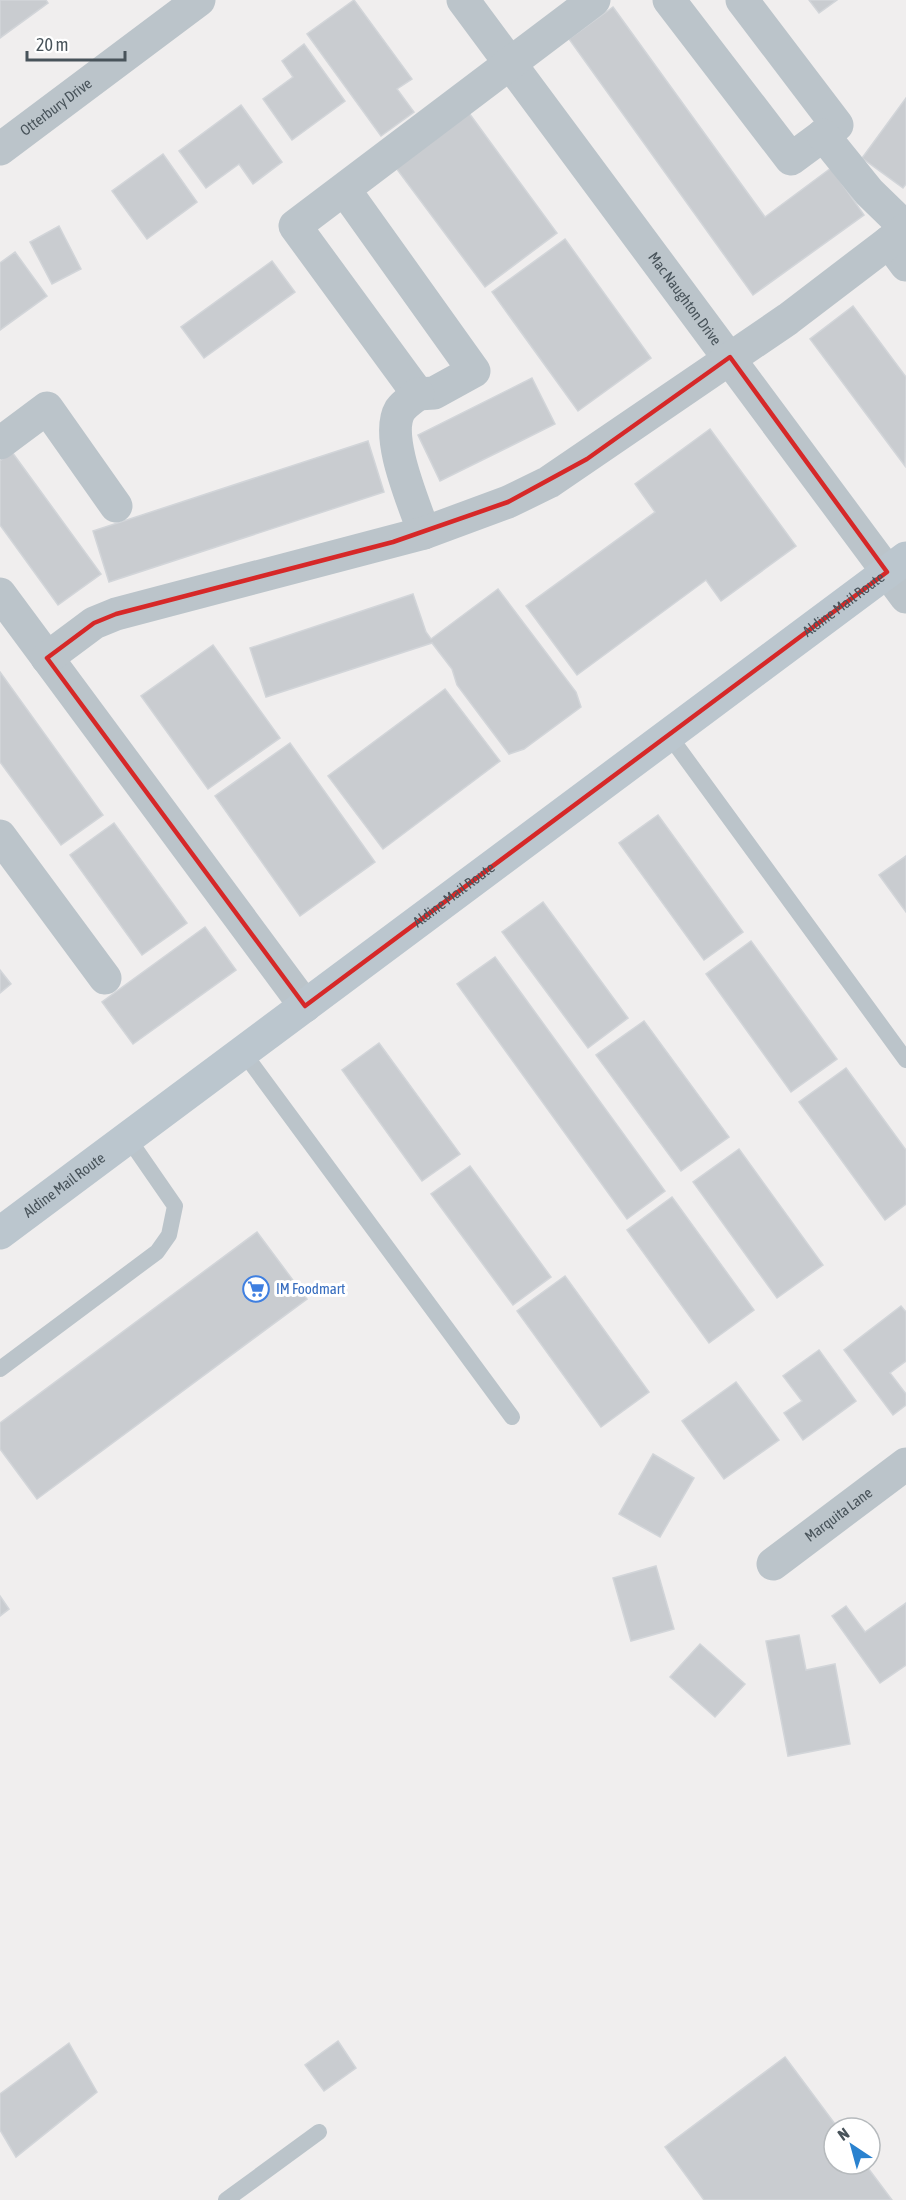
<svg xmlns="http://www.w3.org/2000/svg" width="906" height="2200" viewBox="0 0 906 2200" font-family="'Asap Condensed',sans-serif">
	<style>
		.building { fill: #c9ccd0; stroke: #d2d5d9; stroke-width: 1.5 }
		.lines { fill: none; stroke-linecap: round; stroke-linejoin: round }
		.lane { stroke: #bbc4ca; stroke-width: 16 }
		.street { stroke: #bbc4ca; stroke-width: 33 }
		.secondary { stroke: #bbc6ce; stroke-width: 33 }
		.marked { fill: none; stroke: #d62828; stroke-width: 4.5; stroke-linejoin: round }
		.labels { text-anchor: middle; stroke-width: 6; stroke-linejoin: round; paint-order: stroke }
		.street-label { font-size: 15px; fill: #48535a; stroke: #fff }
		.shop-label { font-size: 15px; fill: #366cbe; stroke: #fff; text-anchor: start }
	</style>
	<rect width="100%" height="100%" fill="#f0eeee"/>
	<!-- building -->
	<g class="building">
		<polygon points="0,0 46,0 48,3 0,38"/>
		<polygon points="354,0 412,79 397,89 414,112 381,136 307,34"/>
		<polygon points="809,0 837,0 819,13"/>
		<polygon points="613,7 765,217 831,168 864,215 753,295 569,39"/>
		<polygon points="304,44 345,101 292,140 263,99 293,77 282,61"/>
		<polygon points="906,98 906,184 903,188 862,158"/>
		<polygon points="241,105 282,162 253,184 239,164 206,188 179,151"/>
		<polygon points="469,113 557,233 485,287 396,168"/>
		<polygon points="163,154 197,202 147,239 112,191"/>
		<polygon points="59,226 81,269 52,284 30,242"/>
		<polygon points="565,239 651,358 578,411 492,292"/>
		<polygon points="15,252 47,296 0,330 0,263"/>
		<polygon points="272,261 295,292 204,358 181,327"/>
		<polygon points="853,306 906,377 905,466 810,339"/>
		<polygon points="532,378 555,424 440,481 418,435"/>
		<polygon points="710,429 796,546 721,601 706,580 577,675 526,606 655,512 635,484"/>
		<polygon points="368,441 384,492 109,582 93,531"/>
		<polygon points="12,452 101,574 58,605 0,525 0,461"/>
		<polygon points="498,589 576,692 581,707 524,749 509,754 457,685 452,669 432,643 266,697 250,648 413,594 426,632 431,639"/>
		<polygon points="213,645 280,738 208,789 141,696"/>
		<polygon points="0,672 103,815 61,845 0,762"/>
		<polygon points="445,689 500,761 383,849 328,776"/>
		<polygon points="290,743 375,862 300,916 215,796"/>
		<polygon points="658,815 743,932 704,960 619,843"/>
		<polygon points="114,823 187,923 142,955 70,855"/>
		<polygon points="906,856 906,912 879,875"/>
		<polygon points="543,902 628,1018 588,1048 502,932"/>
		<polygon points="205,927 236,970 133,1044 102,1002"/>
		<polygon points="751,941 837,1059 791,1092 706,974"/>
		<polygon points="495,957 665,1191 627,1219 457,984"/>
		<polygon points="0,970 11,984 0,993"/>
		<polygon points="644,1021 729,1137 681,1171 596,1055"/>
		<polygon points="379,1043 460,1154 422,1181 342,1070"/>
		<polygon points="846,1068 906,1150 906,1204 885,1220 799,1102"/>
		<polygon points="739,1149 823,1265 777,1298 693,1182"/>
		<polygon points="470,1166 551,1277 513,1305 431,1194"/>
		<polygon points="672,1197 754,1310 709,1343 627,1230"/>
		<polygon points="257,1232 307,1299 37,1499 0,1449 0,1423"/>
		<polygon points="565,1276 649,1392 601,1427 517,1311"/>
		<polygon points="901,1306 906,1312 906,1361 890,1373 906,1394 906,1405 893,1415 844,1350"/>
		<polygon points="819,1350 856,1401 803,1440 784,1413 802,1401 783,1376"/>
		<polygon points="736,1382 779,1440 724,1479 682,1421"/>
		<polygon points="653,1454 694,1478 660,1537 619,1514"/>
		<polygon points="656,1566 674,1629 631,1641 613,1578"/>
		<polygon points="0,1596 9,1609 0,1616"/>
		<polygon points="906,1603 906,1665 880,1683 832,1616 846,1606 865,1632"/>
		<polygon points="799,1635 806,1670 835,1664 850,1744 788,1756 766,1641"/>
		<polygon points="700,1644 745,1684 715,1717 670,1677"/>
		<polygon points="338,2041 356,2068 324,2091 305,2065"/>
		<polygon points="69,2043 97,2092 16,2157 0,2130 0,2094"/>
		<polygon points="785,2057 838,2128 834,2128 834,2164 865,2164 892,2200 704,2200 665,2147"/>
	</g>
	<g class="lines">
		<!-- lane -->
		<g class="lane">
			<polyline points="668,734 906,1060"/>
			<polyline points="243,1052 512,1417"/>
			<polyline points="0,1369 157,1252 169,1235 175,1206 128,1138"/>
			<polyline points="226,2200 319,2132"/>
		</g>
		<!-- street -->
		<g class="street">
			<path id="s1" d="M 463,0 L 906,597"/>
			<polyline points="669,0 791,159 837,125 742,0"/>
			<polyline points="823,135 869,192 906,228"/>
			<path id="s2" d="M 0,149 L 199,0"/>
			<polyline points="344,189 474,371 434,393 418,394 295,226 594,0"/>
			<polyline points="889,242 906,265"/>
			<path d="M 418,394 C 412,399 404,404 400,410 C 384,437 415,505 424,533"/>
			<polyline points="0,443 47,408 116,506"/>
			<polyline points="0,594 305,1006"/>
			<polyline points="47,658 94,623 116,614 424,533 508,502 549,482 788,319 906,229"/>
			<polyline points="0,836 105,978"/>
			<path id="s3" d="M 773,1564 L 906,1464"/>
		</g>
		<!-- secondary -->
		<path class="secondary" id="s4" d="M 0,1233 L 906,558"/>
	</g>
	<!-- marked area -->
	<path class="marked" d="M 730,357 L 887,572 L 305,1006 L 47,658 L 94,623 L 116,614 L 393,542 L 508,502 L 587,459 Z"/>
	<!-- icons -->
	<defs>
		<g id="supermarket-ring" transform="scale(1.35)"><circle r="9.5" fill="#fff" stroke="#3f7fe0" stroke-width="1.5"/><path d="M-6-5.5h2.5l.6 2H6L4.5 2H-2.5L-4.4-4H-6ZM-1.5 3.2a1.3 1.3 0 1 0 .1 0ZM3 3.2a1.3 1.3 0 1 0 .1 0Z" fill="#3f7fe0"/></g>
	</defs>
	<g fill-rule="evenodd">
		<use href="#supermarket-ring" x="256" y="1289"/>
	</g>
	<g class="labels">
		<!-- street labels -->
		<g class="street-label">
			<text dy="5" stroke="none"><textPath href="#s2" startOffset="70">Otterbury Drive</textPath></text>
			<text dy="5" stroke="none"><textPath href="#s1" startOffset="372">Mac Naughton Drive</textPath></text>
			<text dy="5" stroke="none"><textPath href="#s4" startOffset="1052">Aldine Mail Route</textPath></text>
			<text dy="5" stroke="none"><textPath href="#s4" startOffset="566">Aldine Mail Route</textPath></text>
			<text dy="5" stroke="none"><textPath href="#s4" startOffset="80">Aldine Mail Route</textPath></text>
			<text dy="5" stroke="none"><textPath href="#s3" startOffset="82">Marquita Lane</textPath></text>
		</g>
		<!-- shop labels -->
		<g class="shop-label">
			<text x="276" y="1294">IM Foodmart</text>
		</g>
	</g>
	<!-- north arrow -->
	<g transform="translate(852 2146) rotate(324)"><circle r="28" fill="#ffffff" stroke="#b6babd" stroke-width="1.5"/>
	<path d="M0-4.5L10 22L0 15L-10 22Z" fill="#2a82cf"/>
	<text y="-9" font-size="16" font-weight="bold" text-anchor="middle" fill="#48535a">N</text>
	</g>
	<!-- scale -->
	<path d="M27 51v9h98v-9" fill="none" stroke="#48535a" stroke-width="3"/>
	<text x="36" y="51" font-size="18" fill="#48535a" stroke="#ffffff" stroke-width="4.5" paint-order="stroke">20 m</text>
</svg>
